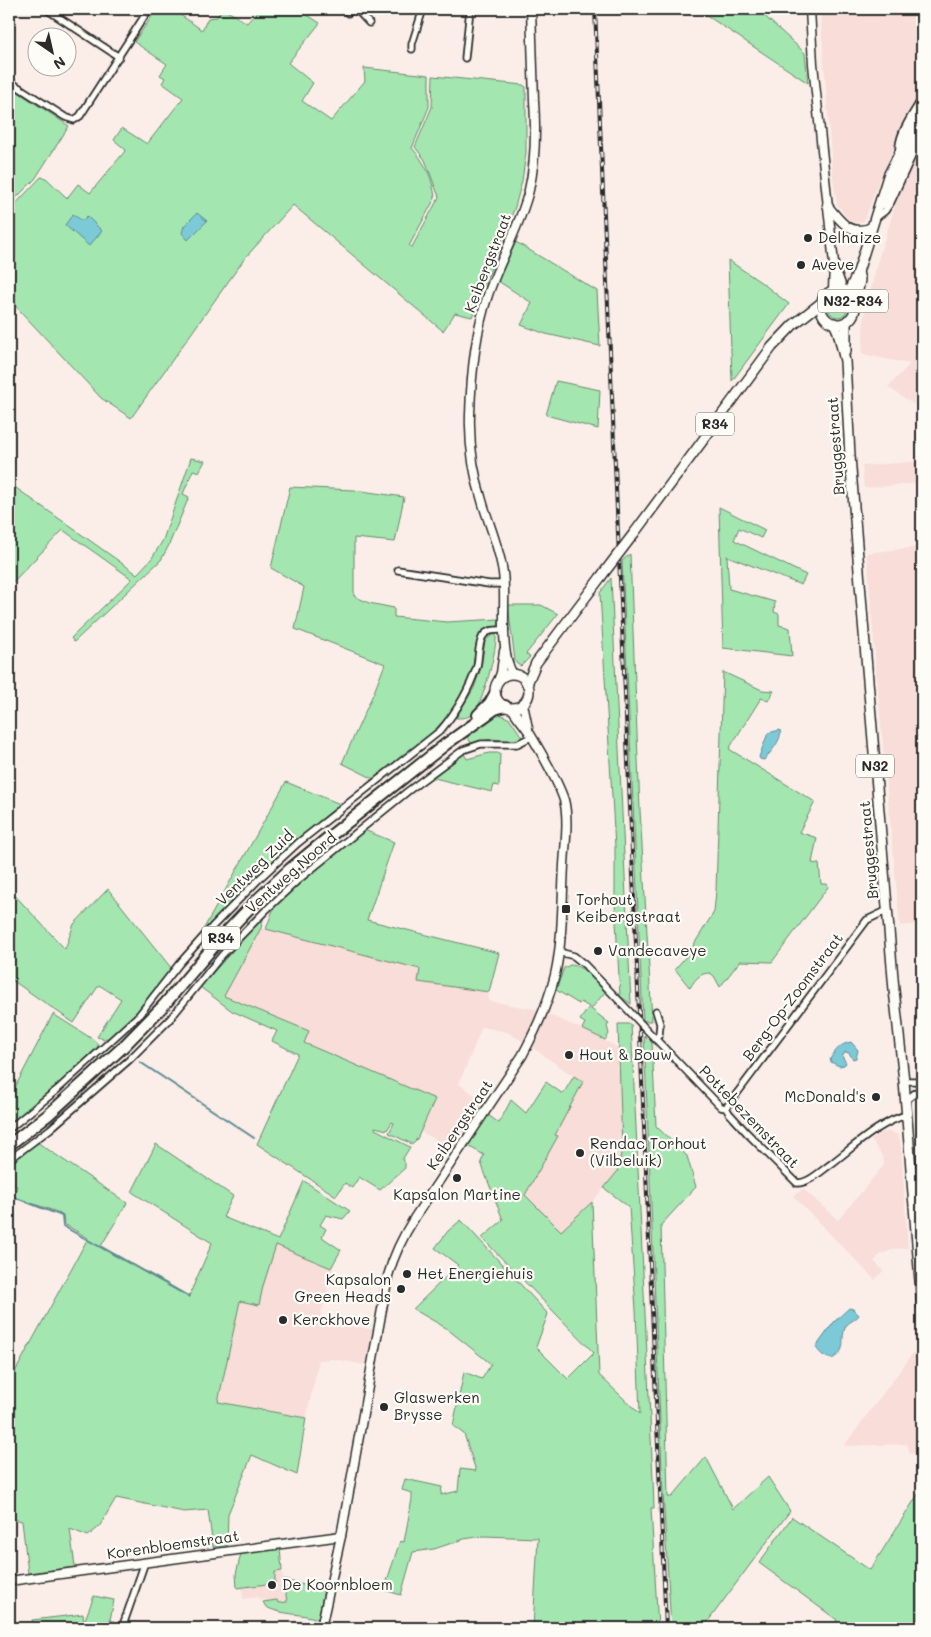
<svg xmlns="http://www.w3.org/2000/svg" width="931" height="1637" viewBox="0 0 931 1637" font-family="Mali,sans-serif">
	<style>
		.built { fill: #f8ddd8 }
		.green { fill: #a4e6af; stroke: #68886d }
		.water { fill: #7bcad7; stroke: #5b8a92 }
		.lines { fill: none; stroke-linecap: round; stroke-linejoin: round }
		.stream { stroke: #5b8a92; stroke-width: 2 }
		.street-casing { stroke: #2b2b2b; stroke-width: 9 }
		.secondary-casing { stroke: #2b2b2b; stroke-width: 11 }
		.primary-casing { stroke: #2b2b2b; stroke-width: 12 }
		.highway-casing { stroke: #2b2b2b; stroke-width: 14 }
		.street { stroke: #fdfcf7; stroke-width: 5.5 }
		.secondary { stroke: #fdfcf7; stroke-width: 8 }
		.primary { stroke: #fdfcf7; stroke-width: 9 }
		.highway { stroke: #fdfcf7; stroke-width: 10 }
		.rail-casing { stroke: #2b2b2b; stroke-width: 4 }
		.rail { stroke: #fdfcf7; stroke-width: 2; stroke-dasharray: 5.5; stroke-linecap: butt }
		.street-bridge-casing { stroke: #2b2b2b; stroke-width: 9; stroke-linecap: butt }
		.primary-bridge-casing { stroke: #2b2b2b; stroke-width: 12; stroke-linecap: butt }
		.street-bridge { stroke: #fdfcf7; stroke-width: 5.5 }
		.primary-bridge { stroke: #fdfcf7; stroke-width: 9 }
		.poi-dot { fill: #2b2b2b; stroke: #fdfcf7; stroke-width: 2 }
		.labels { text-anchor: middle; stroke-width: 4.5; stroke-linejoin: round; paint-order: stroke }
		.shield { fill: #fdfcf7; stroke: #6a6a68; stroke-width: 1 }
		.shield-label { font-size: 14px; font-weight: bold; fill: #2b2b2b }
		.poi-label { font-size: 15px; fill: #2b2b2b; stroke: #fdfcf7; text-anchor: start }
		.street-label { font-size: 15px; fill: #2b2b2b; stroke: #fdfcf7 }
	</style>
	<rect width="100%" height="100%" fill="#fbeee9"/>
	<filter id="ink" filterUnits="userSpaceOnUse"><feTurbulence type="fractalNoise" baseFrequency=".02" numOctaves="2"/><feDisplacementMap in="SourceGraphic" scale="10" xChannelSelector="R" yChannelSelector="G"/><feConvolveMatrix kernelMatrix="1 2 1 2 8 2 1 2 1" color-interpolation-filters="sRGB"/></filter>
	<g filter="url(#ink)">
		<!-- built -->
		<g class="built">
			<polygon points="820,9 922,9 922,93 899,136 878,183 865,219 862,222 855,223 849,220 837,204 832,170"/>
			<polygon points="922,140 922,410 888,387 910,364 862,354 864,318 878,260 896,203"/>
			<polygon points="922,461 922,483 864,488 862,466"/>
			<polygon points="922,533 922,929 918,924 900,926 877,681 867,553 918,547"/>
			<polygon points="261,928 421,969 418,982 489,992 488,1001 540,1010 524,1042 507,1032 482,1027 459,1084 485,1102 454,1148 421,1132 435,1099 303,1043 309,1031 224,996"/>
			<polygon points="547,1014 582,1029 619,1048 622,1149 619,1171 592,1202 561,1231 525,1195 557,1137 555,1135 582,1082 533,1048"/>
			<polygon points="888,1132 897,1134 899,1138 901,1147 908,1248 894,1249 880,1255 874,1261 883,1271 875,1280 793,1196 803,1189 838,1220 884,1165 883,1157 871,1140 881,1133"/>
			<polygon points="276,1245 333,1269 320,1318 373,1330 366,1365 333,1359 319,1360 306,1418 218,1402 240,1301 259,1305 263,1286"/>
			<polygon points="921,1352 922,1452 910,1454 907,1444 844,1446 913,1353"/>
			<polygon points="282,1571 287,1602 277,1604 277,1600 266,1602 265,1599 259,1600 258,1597 243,1599 242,1588 275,1583 275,1572"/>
		</g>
		<!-- green -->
		<g class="green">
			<path d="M 157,9 L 172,9 L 202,30 L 208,18 L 217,17 L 222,9 L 224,9 L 247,23 L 259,9 L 298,9 L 320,23 L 288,63 L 313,83 L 302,101 L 331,121 L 365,81 L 364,68 L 429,75 L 429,107 L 412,148 C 425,162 433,179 435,198 L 409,246 L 412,247 L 439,197 L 425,160 L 415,147 L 432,107 L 433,76 L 523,85 L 526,87 L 526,153 L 522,181 L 515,207 L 472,317 L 455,313 L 443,331 L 293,205 L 245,258 L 131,418 L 101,398 L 9,299 L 9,211 L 41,177 L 46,178 L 67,198 L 78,184 L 90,193 L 126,150 L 114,140 L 122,128 L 147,144 L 183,98 L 162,83 L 165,78 L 160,75 L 167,64 L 134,42 Z"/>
			<polygon points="697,9 757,9 805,53 808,83"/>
			<polygon points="9,86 69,126 35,179 9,205"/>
			<polygon points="516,242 597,291 600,346 546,334 521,325 532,303 498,281"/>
			<polygon points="728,260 762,283 789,304 732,381"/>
			<circle cx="838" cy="307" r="10"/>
			<polygon points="556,381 600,390 598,429 546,415"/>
			<polygon points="191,458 205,461 199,472 193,470 183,494 189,497 168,547 161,560 74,642 71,638 132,579 63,530 9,586 9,483 137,574 152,558 163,540"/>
			<path d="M 290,487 L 354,490 L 404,497 L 395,542 L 354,538 L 354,596 L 369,603 L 394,608 L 394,617 L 447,622 L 499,619 L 498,627 L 489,627 L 480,633 C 475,647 475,663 470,678 C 452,724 412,750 374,779 L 342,763 L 374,692 L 385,664 L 295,629 L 304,587 L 271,568 Z"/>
			<polygon points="719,507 765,530 761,538 739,528 734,540 806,575 801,585 727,556 729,589 775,602 774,612 779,614 779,625 790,628 792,656 723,648"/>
			<polygon points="630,554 640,810 652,1021 643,1021 622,561"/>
			<polygon points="611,578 631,1004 620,996 615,903 615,847 600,593"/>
			<polygon points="508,605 541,605 558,614 526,654 530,657 521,666 517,664 515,661"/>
			<path d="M 496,634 C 498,647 482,705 474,713 C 468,718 463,718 456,718 L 474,688 L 481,668 L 485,641 L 491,636 Z"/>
			<path d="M 723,672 L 762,690 L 774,691 L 768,701 L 761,698 L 729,749 L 815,802 L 799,832 L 817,838 L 812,863 L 819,864 L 821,884 L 827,884 L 828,887 L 772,962 L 740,961 L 720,987 L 714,976 L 710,973 C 700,973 695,979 690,988 L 675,969 L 688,954 L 714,912 L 716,891 Z"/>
			<polygon points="495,712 510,719 522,737 522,738 512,741 492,739 471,743 465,733"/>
			<polygon points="489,753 500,753 499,786 494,785 492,792 430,777 464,754 467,759"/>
			<path d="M 286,782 L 340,804 C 290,845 241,888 199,937 Z"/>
			<polygon points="364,830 394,842 367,920 499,953 489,992 418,982 420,969 266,929 273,910 278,902"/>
			<path d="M 9,889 L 65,949 L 74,924 L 108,889 L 172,969 C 161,983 120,1037 104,1039 C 104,1039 97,1037 97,1037 L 121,999 L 99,985 L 74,1023 L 9,978 Z"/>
			<polygon points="264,916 261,928 224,996 309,1031 304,1043 435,1099 417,1139 412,1144 389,1133 394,1123 392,1122 387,1130 375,1127 375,1129 410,1147 402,1160 405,1163 405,1168 380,1190 359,1177 352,1188 345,1183 336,1196 257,1144 298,1054 272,1041 277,1031 232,1011 200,987"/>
			<path d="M 570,965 C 584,965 596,983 605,992 L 591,1009 L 609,1023 L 607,1026 L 609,1034 L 605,1040 L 582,1029 L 585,1023 L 580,1020 L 589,1007 L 581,1002 L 579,1004 L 556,990 L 564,968 Z"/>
			<polygon points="53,1014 94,1040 98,1045 97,1048 61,1082 9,1126 9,1099"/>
			<polygon points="618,1024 631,1024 653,1479 654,1508 651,1508 658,1628 533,1628 538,1538 484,1536 464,1539 434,1549 413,1552 401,1595 384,1590 400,1541 404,1542 412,1499 412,1493 402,1490 405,1479 442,1487 441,1495 458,1491 460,1469 476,1471 464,1434 453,1426 464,1372 482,1379 491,1364 446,1328 413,1309 458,1265 435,1248 448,1231 461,1220 548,1314 536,1347 568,1379 594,1353 482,1238 503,1220 484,1171 481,1162 484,1155 468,1146 488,1115 499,1123 511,1100 526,1113 546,1082 563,1094 574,1076 583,1082 555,1135 558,1136 525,1195 561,1231 592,1202 599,1375 640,1414 636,1310 629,1207 604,1188 617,1172 622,1149"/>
			<polygon points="644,1035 652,1043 656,1126 687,1156 696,1187 661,1225 668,1497 672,1497 706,1457 733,1509 768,1477 790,1511 703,1628 671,1628 663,1493"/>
			<polygon points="37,1142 127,1203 101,1246 189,1296 212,1243 132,1192 156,1144 233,1196 223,1217 278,1240 304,1181 350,1211 343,1219 326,1215 320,1225 326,1229 322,1237 341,1250 331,1268 276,1245 263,1286 259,1305 240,1301 218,1402 306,1418 297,1475 252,1455 228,1514 227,1546 213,1547 208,1510 184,1512 116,1498 99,1527 88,1536 70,1529 75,1567 28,1573 22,1521 9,1518 10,1506 15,1495 9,1491 9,1383 88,1238 64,1224 63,1216 57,1212 14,1197 17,1186 9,1184 9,1163"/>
			<polygon points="922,1488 922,1628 833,1628 837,1620 759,1563 792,1517 870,1570"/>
			<polygon points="280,1548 282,1571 275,1572 275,1583 237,1588 236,1574 241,1554"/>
			<path d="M 284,1580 L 324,1590 L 318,1619 C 301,1613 281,1615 266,1607 L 263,1602 L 277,1600 L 278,1603 L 287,1602 Z"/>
			<polygon points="94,1596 114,1600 110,1620 119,1623 117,1628 32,1628 32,1620 83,1614 84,1622"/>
		</g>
		<!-- water -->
		<g class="water">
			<polygon points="197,213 207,221 188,240 182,233 184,226"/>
			<polygon points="73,214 82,221 87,216 102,231 89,246 65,225"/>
			<path d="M 780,730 C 783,739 770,753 764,760 L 760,759 L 759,757 L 768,733 Z"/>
			<path d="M 851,1042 L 858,1050 L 856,1058 L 853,1059 L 849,1053 L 845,1052 L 842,1056 L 846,1063 L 844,1065 L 839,1066 L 831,1062 L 830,1059 C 836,1050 840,1044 851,1042 Z"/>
			<path d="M 849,1308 L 853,1309 L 859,1315 C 855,1321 848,1321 845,1328 C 840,1342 848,1350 832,1359 C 824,1357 820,1354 816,1347 L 834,1322 Z"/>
		</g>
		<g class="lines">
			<!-- stream -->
			<g class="stream">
				<polyline points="140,1062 254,1138"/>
				<polyline points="14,1197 62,1216 63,1226 189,1297"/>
			</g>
			<!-- street casing -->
			<g class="street-casing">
				<g id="street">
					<polyline points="46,9 119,57"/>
					<polyline points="356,9 369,23"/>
					<polyline points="348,13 353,9"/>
					<polyline points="412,49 412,44 423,9"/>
					<polyline points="465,58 470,9"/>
					<polyline points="9,81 65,117 74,120 80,116 149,9"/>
					<path d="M 899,152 C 897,134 914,113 922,98"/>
					<polyline points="877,217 885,211 891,202 922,134"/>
					<polyline points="398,570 489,584 504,584"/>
					<polyline points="559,952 574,956 585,965 630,1012"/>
					<path d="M 645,1028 L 721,1107 L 726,1108 L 729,1113 L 747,1133 L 797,1183 C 809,1183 821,1171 831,1164 C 852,1148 881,1121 907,1115"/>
					<polyline points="655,1039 659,1035 660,1024 656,1011"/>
					<polyline points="904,1081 922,1081"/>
					<polyline points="906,1100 922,1088"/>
					<polyline points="726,1108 867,920 888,910"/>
					<path d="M 9,1129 L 58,1089 L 139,1015 L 179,964 L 212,927 L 260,878 L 298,843 L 440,731 C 457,711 469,691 477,666 C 479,657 478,644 483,636 C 488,629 497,630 505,630"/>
					<polyline points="9,1160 50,1129 129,1060 170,1019 222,955 265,911 298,880 408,791 463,750 481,744 517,744 531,737"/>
					<polyline points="122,1628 145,1562"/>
				</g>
			</g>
			<!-- secondary casing -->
			<g class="secondary-casing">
				<g id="secondary">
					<polyline points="810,9 813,64 834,264 833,290"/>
					<path d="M 827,205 C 841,221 849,237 872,227"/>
					<polyline points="835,268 843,290"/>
					<path d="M 513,674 C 498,651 507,601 503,573 C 500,550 490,527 483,504 C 474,476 469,445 470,415 C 471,375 475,333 488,295 C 500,259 520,227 529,190 C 536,160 536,130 534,100 C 533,69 532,39 531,9"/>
					<polyline points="498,681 501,673 504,651"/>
					<polyline points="523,704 528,728"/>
					<polyline points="9,1581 341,1536"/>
					<path d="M 321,1628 L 341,1536 L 388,1276 C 394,1254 403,1236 415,1217 L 522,1056 C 536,1030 548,1004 555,975 C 563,940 562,901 564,865 C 565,846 569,819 564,800 C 557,779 541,752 529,732 C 524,724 517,717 512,708"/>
				</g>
			</g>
			<!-- primary casing -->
			<g class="primary-casing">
				<g id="primary">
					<polyline points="883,204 922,123"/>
					<circle cx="838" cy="307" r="17"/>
					<polyline points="848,293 858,272 888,176 922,108"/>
					<polyline points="855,305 860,280 858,272"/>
					<polyline points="834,323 838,332 845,361 850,456 863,621 894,990 904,1081 922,1306"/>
					<polyline points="846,351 846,324 848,320"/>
					<polyline points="635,532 772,347 793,325 821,303"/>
					<circle cx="512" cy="691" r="17"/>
					<polyline points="527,684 536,663 600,578"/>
				</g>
			</g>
			<!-- highway casing -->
			<g class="highway-casing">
				<g id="highway">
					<polyline points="478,715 490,703 495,694"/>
					<polyline points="9,1145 48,1115 123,1047 164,1005 220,939 259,898 290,869 324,841 446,744 495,709 505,706"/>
				</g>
			</g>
			<!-- street -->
			<use href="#street" class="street"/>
			<!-- secondary -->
			<use href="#secondary" class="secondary"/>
			<!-- primary -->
			<use href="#primary" class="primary"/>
			<!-- highway -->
			<use href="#highway" class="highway"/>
			<!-- rail casing -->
			<g class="rail-casing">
				<polyline id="rail" points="595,9 666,1628"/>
			</g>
			<!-- rail -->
			<use href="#rail" class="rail"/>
			<!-- street-bridge casing -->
			<g class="street-bridge-casing">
				<polyline id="street-bridge" points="630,1012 645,1028"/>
			</g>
			<!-- primary-bridge casing -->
			<g class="primary-bridge-casing">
				<polyline id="primary-bridge" points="600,578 635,532"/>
			</g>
			<!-- street-bridge -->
			<use href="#street-bridge" class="street-bridge"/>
			<!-- primary-bridge -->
			<use href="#primary-bridge" class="primary-bridge"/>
		</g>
	</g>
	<!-- markers -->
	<g class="poi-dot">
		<circle cx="808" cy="238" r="5"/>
		<circle cx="801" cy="265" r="5"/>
		<rect x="561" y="904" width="10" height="10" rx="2.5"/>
		<circle cx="598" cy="951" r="5"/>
		<circle cx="569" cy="1055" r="5"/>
		<circle cx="876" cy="1097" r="5"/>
		<circle cx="580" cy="1153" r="5"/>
		<circle cx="457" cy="1178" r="5"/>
		<circle cx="407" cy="1274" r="5"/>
		<circle cx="401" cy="1289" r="5"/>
		<circle cx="283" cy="1320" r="5"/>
		<circle cx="384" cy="1407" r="5"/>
		<circle cx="272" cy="1585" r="5"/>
	</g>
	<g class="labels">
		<!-- shield labels -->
		<g class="shield">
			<rect x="818" y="289.5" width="70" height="23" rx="4"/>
			<rect x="696" y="412.5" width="38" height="23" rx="4"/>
			<rect x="856" y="754.5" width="38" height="23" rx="4"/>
			<rect x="202" y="926.5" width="38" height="23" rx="4"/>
		</g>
		<g class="shield-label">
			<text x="853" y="306">N32-R34</text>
			<text x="715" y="429">R34</text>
			<text x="875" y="771">N32</text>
			<text x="221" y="943">R34</text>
		</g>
		<!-- poi labels -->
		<g class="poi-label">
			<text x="818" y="243">Delhaize</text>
			<text x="811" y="270">Aveve</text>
			<text x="576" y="905">Torhout<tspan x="576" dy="17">Keibergstraat</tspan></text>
			<text x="608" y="956">Vandecaveye</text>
			<text x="579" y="1060">Hout &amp; Bouw</text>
			<text x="866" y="1102" text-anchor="end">McDonald's</text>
			<text x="590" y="1149">Rendac Torhout<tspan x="590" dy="17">(Vilbeluik)</tspan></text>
			<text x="457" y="1200" text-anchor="middle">Kapsalon Martine</text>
			<text x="417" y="1279">Het Energiehuis</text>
			<text x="391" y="1285" text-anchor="end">Kapsalon<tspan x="391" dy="17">Green Heads</tspan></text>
			<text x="293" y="1325">Kerckhove</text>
			<text x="394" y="1403">Glaswerken<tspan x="394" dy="17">Brysse</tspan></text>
			<text x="282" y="1590">De Koornbloem</text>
		</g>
		<!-- street labels -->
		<g class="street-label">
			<text transform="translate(488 263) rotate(-69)" y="5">Keibergstraat</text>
			<text transform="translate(836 446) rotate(-94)" y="5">Bruggestraat</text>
			<text transform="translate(869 850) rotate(-95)" y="5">Bruggestraat</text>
			<text transform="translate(255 868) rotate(-44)" y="5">Ventweg Zuid</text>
			<text transform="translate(291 873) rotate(-41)" y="5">Ventweg Noord</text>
			<text transform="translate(793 997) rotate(-53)" y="5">Berg-Op-Zoomstraat</text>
			<text transform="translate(749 1117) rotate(46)" y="5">Pottebezemstraat</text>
			<text transform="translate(460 1125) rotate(-56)" y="5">Keibergstraat</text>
			<text transform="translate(173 1545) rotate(-8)" y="5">Korenbloemstraat</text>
		</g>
	</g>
	<!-- margin -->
	<rect width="931" height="1637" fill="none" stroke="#fdfcf7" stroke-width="30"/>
	<rect x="15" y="15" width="901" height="1607" fill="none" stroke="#2b2b2b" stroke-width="2" filter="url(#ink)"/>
	<!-- north arrow -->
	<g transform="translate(52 52) rotate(146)"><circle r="24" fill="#fdfcf7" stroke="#a9a8a5"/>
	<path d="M0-4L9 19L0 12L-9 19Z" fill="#2b2b2b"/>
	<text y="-8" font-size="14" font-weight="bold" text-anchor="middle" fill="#2b2b2b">N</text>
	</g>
</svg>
